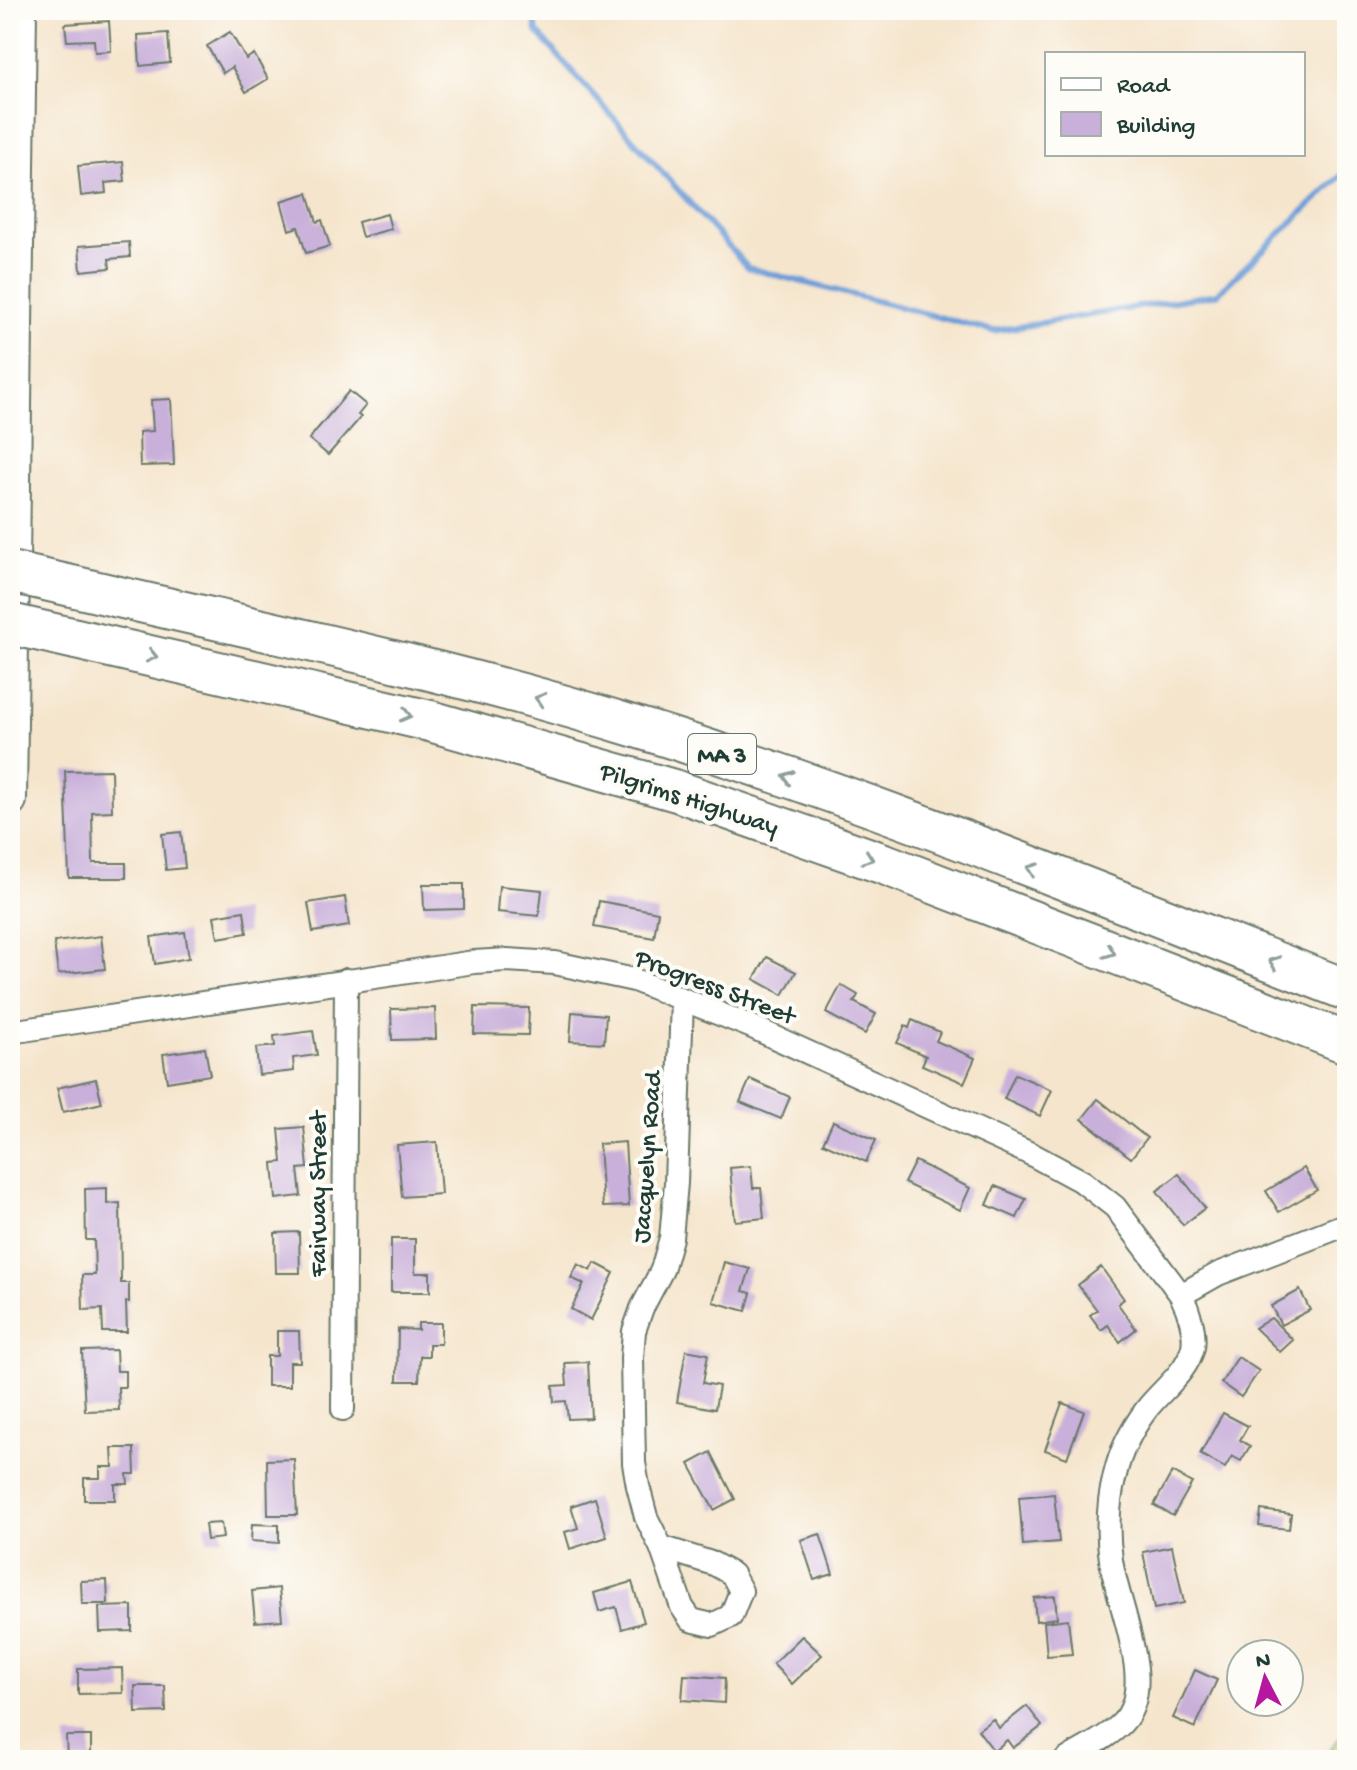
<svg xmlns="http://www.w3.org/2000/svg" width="1357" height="1770" viewBox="0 0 1357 1770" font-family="'Gochi Hand',sans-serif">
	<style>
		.green { fill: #b5cb6f; stroke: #6a8452; stroke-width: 2 }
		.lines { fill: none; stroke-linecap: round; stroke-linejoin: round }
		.stream { stroke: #6e9ed8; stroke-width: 6 }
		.building { fill: #c9b0da }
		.street-casing { stroke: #6a7869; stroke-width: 26 }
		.secondary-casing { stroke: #6a7869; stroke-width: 36 }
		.highway-casing { stroke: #6a7869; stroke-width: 44 }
		.street { stroke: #fff; stroke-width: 22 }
		.secondary { stroke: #fff; stroke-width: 32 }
		.highway { stroke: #fff; stroke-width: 40 }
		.highway-bridge-casing { stroke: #6a7869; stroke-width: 44; stroke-linecap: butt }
		.highway-bridge { stroke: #fff; stroke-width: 40 }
		.oneway { stroke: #8f9e9a }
		.labels { text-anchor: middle; stroke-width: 8; stroke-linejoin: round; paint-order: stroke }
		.shield { fill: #fdfcf7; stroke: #62766e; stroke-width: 2 }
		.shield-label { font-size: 24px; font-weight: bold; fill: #1f3d34 }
		.street-label { font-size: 26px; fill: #1f3d34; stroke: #fdfcf7 }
	</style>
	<rect width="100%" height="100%" fill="#fdfcf7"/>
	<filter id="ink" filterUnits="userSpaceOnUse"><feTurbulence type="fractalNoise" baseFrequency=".0125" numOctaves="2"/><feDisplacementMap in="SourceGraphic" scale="16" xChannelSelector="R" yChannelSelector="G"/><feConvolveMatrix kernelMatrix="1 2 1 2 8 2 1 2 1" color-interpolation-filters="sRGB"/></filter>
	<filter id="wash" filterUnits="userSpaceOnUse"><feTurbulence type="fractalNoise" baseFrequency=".006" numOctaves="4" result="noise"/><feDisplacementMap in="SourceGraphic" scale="32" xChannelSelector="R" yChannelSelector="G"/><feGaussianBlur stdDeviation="1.8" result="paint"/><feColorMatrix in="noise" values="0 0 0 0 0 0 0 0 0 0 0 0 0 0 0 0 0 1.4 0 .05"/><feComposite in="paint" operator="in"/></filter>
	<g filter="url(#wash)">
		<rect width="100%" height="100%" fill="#f5e5cc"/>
		<!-- green -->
		<polygon class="green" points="1347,1729 1347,1760 1321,1760"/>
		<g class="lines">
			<!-- stream -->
			<polyline class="stream" points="533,10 537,32 748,268 993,331 1217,294 1347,170"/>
		</g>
		<g id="blocks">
			<!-- building -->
			<g class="building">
				<polygon points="109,21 111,51 95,52 94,40 67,41 65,24"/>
				<polygon points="230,32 246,59 254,54 268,79 246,92 232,67 223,73 207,46"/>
				<polygon points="168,33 170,63 140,66 138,35"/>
				<polygon points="123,162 125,181 105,183 106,193 81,196 78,166"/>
				<polygon points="308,193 317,222 322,220 330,246 306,253 298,227 289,230 281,201"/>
				<polygon points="387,214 391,229 362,237 358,222"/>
				<polygon points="129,242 130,257 109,259 110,268 81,271 79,246"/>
				<polygon points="349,391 366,405 358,415 361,417 328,455 309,439"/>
				<polygon points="171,399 174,465 140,466 139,432 153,431 151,400"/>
				<polygon points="111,770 112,811 92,812 93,863 126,863 126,878 69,878 65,771"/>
				<polygon points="181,832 185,868 166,870 162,834"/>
				<polygon points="423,884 464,884 464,909 424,910"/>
				<polygon points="499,886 542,890 539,916 497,912"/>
				<polygon points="345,897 349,926 313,932 308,903"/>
				<polygon points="599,901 658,912 654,938 594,927"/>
				<polygon points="244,911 247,933 218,938 214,916"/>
				<polygon points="185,932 189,958 155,964 151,937"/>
				<polygon points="101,936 105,969 58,974 54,942"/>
				<polygon points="767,957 796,972 783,995 754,979"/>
				<polygon points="841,985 858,995 854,1002 876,1014 865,1034 826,1013"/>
				<polygon points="475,1007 529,1008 528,1035 474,1034"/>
				<polygon points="435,1008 436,1039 392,1040 391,1009"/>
				<polygon points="572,1012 606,1015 604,1043 570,1041"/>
				<polygon points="912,1020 940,1032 936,1041 975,1058 964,1083 922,1065 926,1056 897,1043 905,1026 909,1028"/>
				<polygon points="313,1031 317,1055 293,1058 294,1071 259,1075 256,1048 275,1046 274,1036"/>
				<polygon points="205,1048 210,1075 167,1082 163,1054"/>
				<polygon points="1015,1074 1052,1090 1040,1116 1004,1099"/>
				<polygon points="96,1079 102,1103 63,1112 57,1088"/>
				<polygon points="750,1079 790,1097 781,1119 740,1102"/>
				<polygon points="1098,1099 1147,1138 1131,1158 1082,1119"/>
				<polygon points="833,1121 876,1140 866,1162 823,1143"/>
				<polygon points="304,1127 308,1168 298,1169 301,1196 276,1199 273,1163 282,1162 279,1129"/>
				<polygon points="437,1142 441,1194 402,1197 397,1145"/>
				<polygon points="625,1142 629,1206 603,1207 599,1144"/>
				<polygon points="915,1161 970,1188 960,1210 904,1183"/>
				<polygon points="751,1166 753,1188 761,1188 764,1218 735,1221 730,1168"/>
				<polygon points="1304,1168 1317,1190 1279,1212 1266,1191"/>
				<polygon points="1179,1174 1205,1208 1183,1225 1157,1191"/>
				<polygon points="995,1186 1026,1199 1017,1218 987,1205"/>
				<polygon points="107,1188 107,1204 120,1203 121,1283 129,1283 129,1302 126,1302 127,1332 103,1332 102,1309 83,1310 82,1275 95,1275 94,1240 86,1240 85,1189"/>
				<polygon points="299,1232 300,1273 276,1273 275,1233"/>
				<polygon points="391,1239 415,1239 415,1273 430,1273 430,1292 391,1292"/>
				<polygon points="724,1262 750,1269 743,1291 751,1293 746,1311 713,1302"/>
				<polygon points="595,1263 614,1273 591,1320 571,1309 584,1284 571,1278 578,1264 591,1271"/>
				<polygon points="1101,1267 1124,1299 1118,1304 1136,1329 1120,1342 1108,1325 1101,1330 1090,1315 1097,1310 1078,1285"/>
				<polygon points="1300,1290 1310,1310 1281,1325 1271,1306"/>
				<polygon points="1271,1318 1293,1340 1280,1352 1255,1328"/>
				<polygon points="418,1323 441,1323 441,1344 429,1344 429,1356 420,1356 419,1381 397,1381 398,1329 418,1330"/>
				<polygon points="277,1331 299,1331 300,1362 290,1362 290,1386 267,1386 267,1356 277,1356"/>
				<polygon points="116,1350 117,1371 125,1371 125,1387 118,1387 119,1410 85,1411 82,1351"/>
				<polygon points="686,1350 708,1354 703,1383 719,1386 715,1409 677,1402"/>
				<polygon points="1238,1357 1259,1371 1241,1397 1221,1383"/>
				<polygon points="588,1362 591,1418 568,1419 566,1401 554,1402 553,1386 567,1385 565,1363"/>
				<polygon points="1062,1403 1084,1411 1067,1458 1045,1450"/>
				<polygon points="1223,1413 1248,1426 1240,1440 1250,1446 1241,1461 1232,1456 1225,1468 1200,1454"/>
				<polygon points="112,1448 134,1448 135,1474 127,1474 128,1484 115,1484 115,1500 84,1500 84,1478 100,1478 100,1467 113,1467"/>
				<polygon points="711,1452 735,1499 714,1510 689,1464"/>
				<polygon points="294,1459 297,1515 268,1515 267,1460"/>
				<polygon points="1172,1472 1192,1483 1173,1516 1154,1505"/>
				<polygon points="1054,1494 1059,1542 1023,1545 1019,1497"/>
				<polygon points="595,1498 607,1537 570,1549 565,1532 578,1528 571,1506"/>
				<polygon points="1261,1510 1291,1514 1289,1529 1259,1526"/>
				<polygon points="221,1523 223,1538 207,1540 205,1524"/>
				<polygon points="252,1524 279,1525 279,1543 251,1541"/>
				<polygon points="820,1534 833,1574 814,1580 801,1540"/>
				<polygon points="1172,1546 1184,1603 1154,1609 1143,1552"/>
				<polygon points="107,1580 108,1604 82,1604 81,1581"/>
				<polygon points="632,1582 644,1622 622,1629 616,1607 599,1612 594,1593"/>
				<polygon points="279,1588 282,1620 255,1622 252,1591"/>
				<polygon points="1055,1596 1057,1618 1036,1621 1034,1598"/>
				<polygon points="132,1606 132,1631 100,1632 99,1607"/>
				<polygon points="1068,1619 1072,1654 1047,1656 1044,1622"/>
				<polygon points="802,1636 822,1655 792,1684 773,1664"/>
				<polygon points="122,1668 123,1693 78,1694 78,1669"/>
				<polygon points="1195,1670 1217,1680 1195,1728 1173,1718"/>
				<polygon points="684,1675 725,1678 724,1703 682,1700"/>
				<polygon points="135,1686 165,1686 166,1712 136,1713"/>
				<polygon points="1027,1706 1042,1726 1013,1748 1007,1740 994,1751 978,1730 993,1719 999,1728"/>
				<polygon points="66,1736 91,1736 91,1760 67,1760"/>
			</g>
		</g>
	</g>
	<g filter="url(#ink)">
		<use href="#blocks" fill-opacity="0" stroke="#6a7869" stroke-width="2"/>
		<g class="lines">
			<!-- street casing -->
			<g class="street-casing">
				<g id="street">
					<path d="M 10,1032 L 474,962 L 507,960 L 555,963 L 634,980 L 750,1026 L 1031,1154 L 1083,1182 L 1115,1207 L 1181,1295 C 1188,1309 1196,1331 1193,1347 C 1187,1373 1161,1390 1146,1410 C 1132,1429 1120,1452 1115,1475 C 1108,1502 1107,1533 1111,1560 C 1117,1605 1158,1687 1122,1723 C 1108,1738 1084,1748 1066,1760"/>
					<polyline points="1181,1295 1218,1274 1347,1224"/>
					<polyline points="343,1409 346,980"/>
					<polyline points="661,1547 714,1564 732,1574 741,1591 731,1616 712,1625 691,1620 682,1607 661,1547 646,1517 638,1486 634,1463 632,1358 634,1331 642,1308 662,1270 671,1238 676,1183 682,999"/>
				</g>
			</g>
			<!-- secondary casing -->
			<g class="secondary-casing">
				<polyline id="secondary" points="10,800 20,10"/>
			</g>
			<!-- highway casing -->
			<g class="highway-casing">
				<g id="highway">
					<path d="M 76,587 C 263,631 452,670 636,727 C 877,801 1111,899 1347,990"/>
					<polyline points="76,639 430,721 677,791 887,865 1347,1043"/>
				</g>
			</g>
			<!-- street -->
			<use href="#street" class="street"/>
			<!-- secondary -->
			<use href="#secondary" class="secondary"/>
			<!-- highway -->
			<use href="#highway" class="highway"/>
			<!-- highway-bridge casing -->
			<g class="highway-bridge-casing">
				<g id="highway-bridge">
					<polyline points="10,572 76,587"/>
					<polyline points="10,624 76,639"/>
				</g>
			</g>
			<!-- highway-bridge -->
			<use href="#highway-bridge" class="highway-bridge"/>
		</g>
		<!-- one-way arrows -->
		<defs><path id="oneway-chevron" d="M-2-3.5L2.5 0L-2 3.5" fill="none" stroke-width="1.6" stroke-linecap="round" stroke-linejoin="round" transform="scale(2)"/></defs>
		<g class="oneway">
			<use href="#oneway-chevron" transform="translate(152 656) rotate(13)"/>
			<use href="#oneway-chevron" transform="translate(540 699) rotate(-164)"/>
			<use href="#oneway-chevron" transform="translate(406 715) rotate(14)"/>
			<use href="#oneway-chevron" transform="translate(788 777) rotate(-161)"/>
			<use href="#oneway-chevron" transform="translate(868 858) rotate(20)"/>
			<use href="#oneway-chevron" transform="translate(1032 869) rotate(-159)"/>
			<use href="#oneway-chevron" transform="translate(1110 952) rotate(21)"/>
			<use href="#oneway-chevron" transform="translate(1274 962) rotate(-159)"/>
		</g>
	</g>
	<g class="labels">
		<!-- shield labels -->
		<rect class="shield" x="688" y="734" width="68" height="40" rx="6"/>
		<g class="shield-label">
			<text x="722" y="762">MA 3</text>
		</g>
		<!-- street labels -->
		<g class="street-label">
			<text transform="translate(690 797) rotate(18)" y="9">Pilgrims Highway</text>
			<text transform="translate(716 985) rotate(21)" y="9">Progress Street</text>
			<text transform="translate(645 1157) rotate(-86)" y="9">Jacquelyn Road</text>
			<text transform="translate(316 1194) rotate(-90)" y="9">Fairway Street</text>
		</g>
	</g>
	<!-- margin -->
	<rect width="1357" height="1770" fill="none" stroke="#fdfcf7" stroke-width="40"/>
	<!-- legend -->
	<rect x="1045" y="52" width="260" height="104" fill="#fdfcf7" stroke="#a4b0a9" stroke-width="2"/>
	<rect x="1061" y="78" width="40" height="12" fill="#ffffff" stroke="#a4b0a9" stroke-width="2"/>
	<text x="1117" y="92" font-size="24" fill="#1f3d34">Road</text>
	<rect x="1061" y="112" width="40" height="24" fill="#c9b0da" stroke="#a4b0a9" stroke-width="2"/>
	<text x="1117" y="132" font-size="24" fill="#1f3d34">Building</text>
	<!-- north arrow -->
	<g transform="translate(1265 1678) rotate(354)"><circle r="38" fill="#fdfcf7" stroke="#a4b0a9" stroke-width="2"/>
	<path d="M0-6L14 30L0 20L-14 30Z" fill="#b5179e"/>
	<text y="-12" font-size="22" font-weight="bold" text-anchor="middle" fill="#1f3d34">N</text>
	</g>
</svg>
